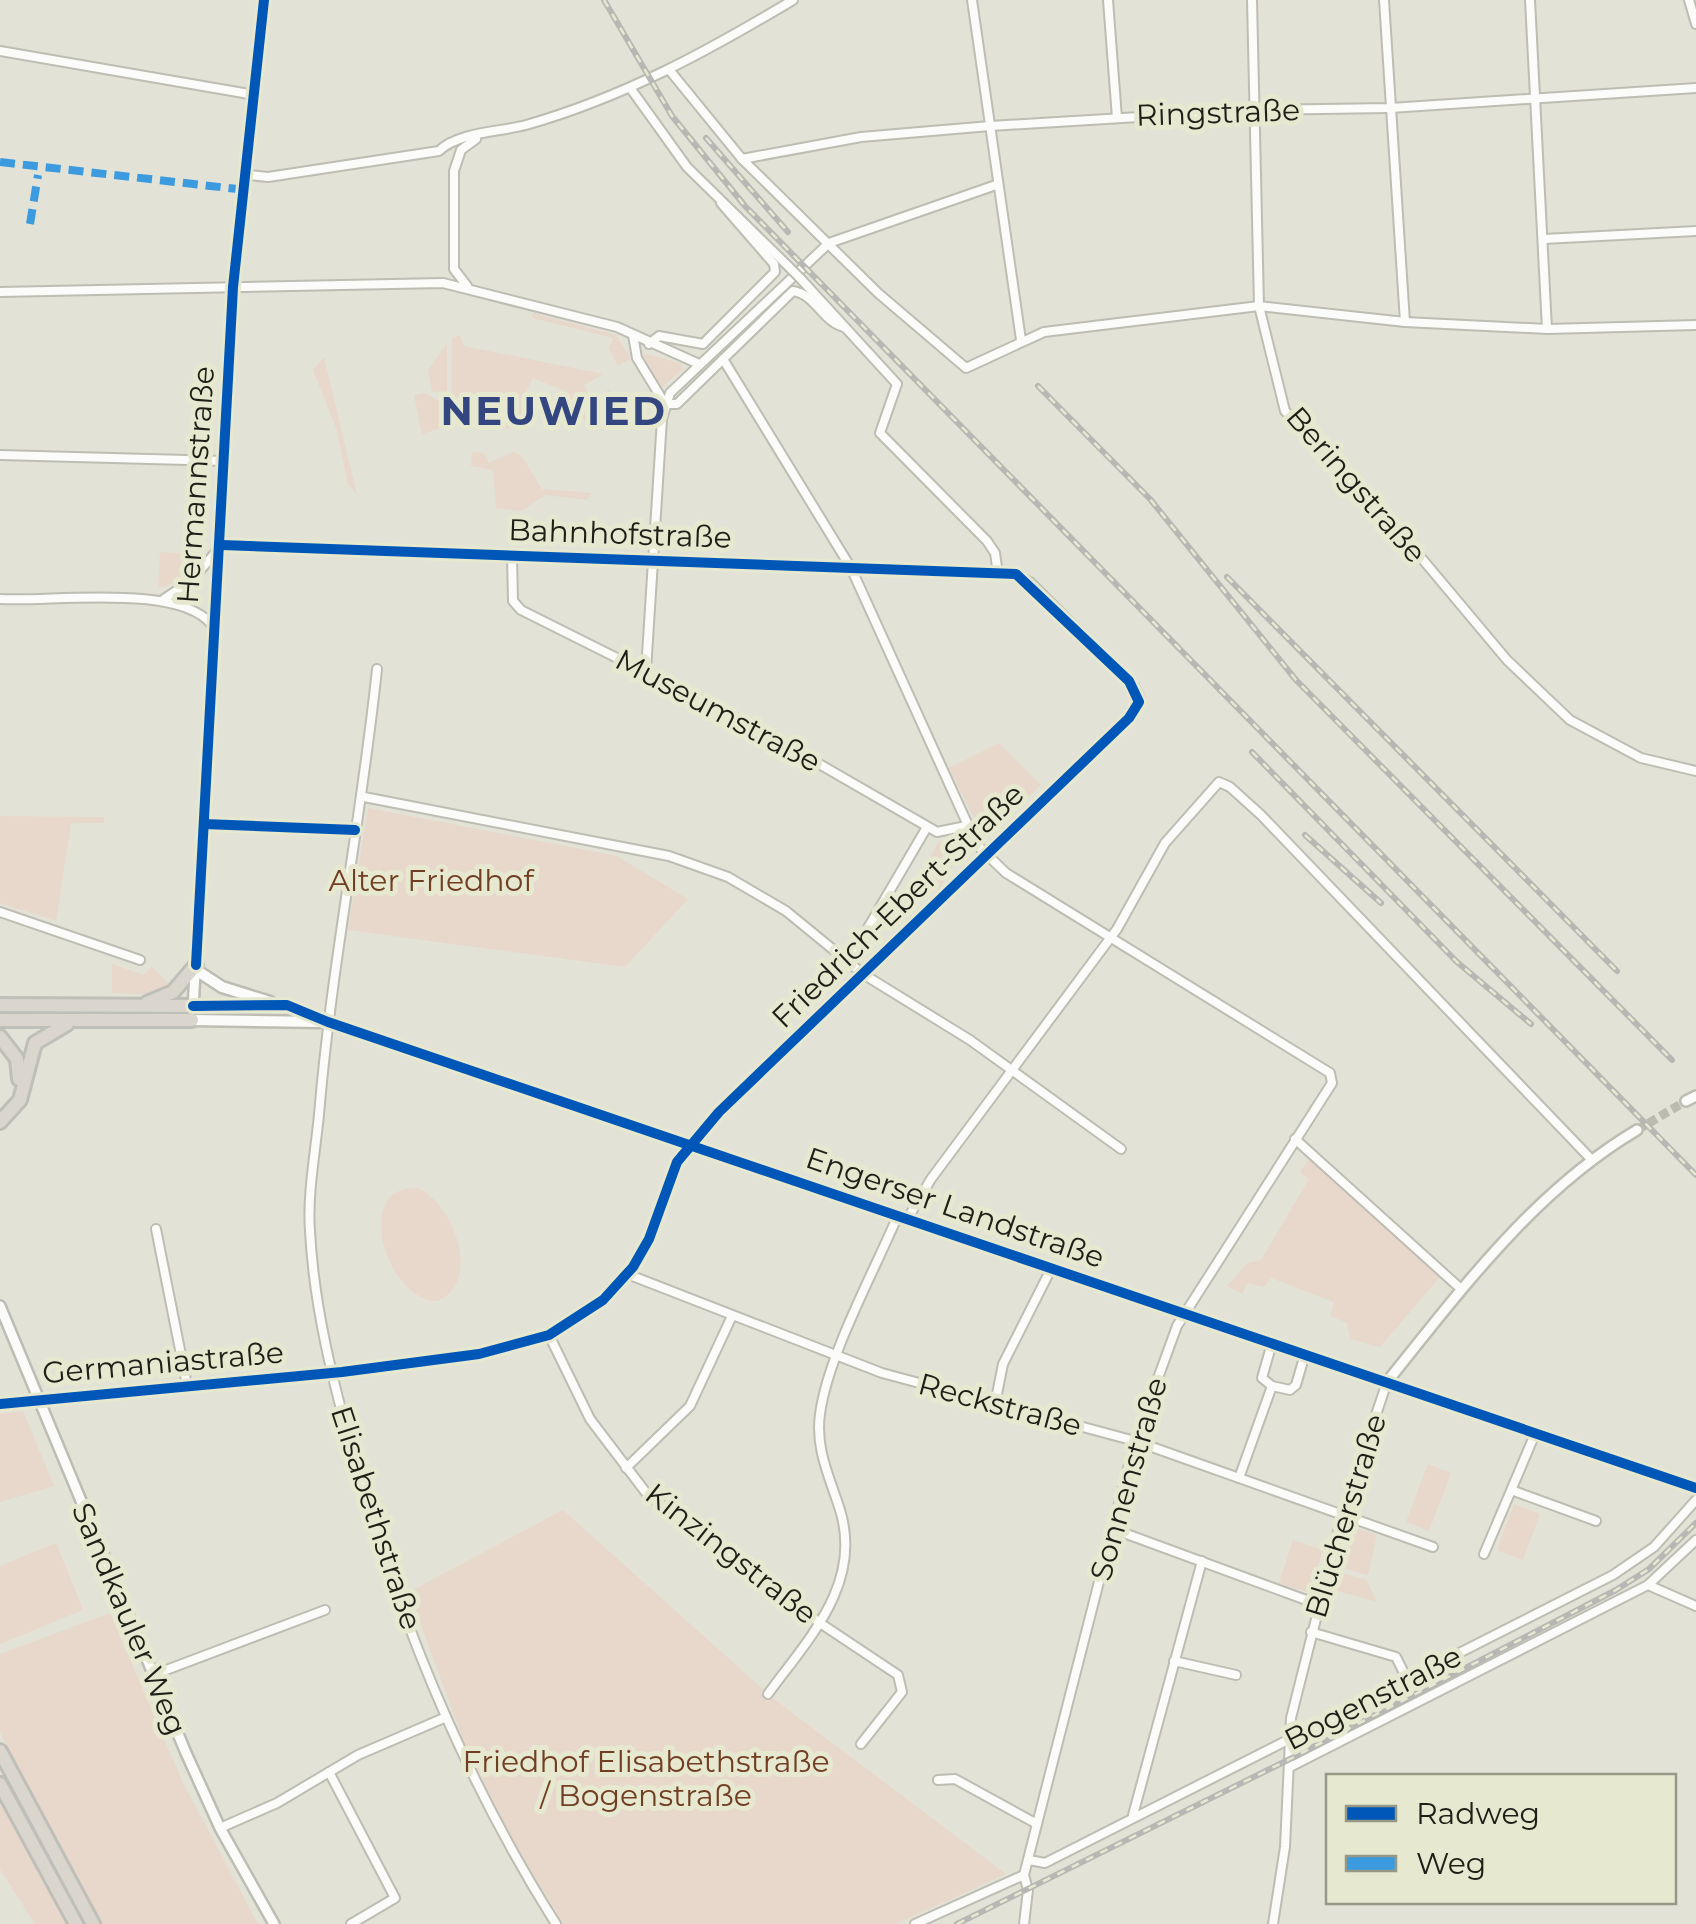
<svg xmlns="http://www.w3.org/2000/svg" width="1696" height="1924" viewBox="0 0 1696 1924" font-family="Montserrat,sans-serif">
	<style>
		.green { fill: #e8d8cb }
		.lines { fill: none; stroke-linecap: round; stroke-linejoin: round }
		.tertiary-tunnel { stroke: #bbbbb0; stroke-width: 9; stroke-dasharray: 9 4.5; stroke-linecap: butt }
		.minor-casing { stroke: #bdbdb3; stroke-width: 12 }
		.tertiary-casing { stroke: #bdbdb3; stroke-width: 14 }
		.secondary-casing { stroke: #bdbdb3; stroke-width: 15 }
		.trunk-casing { stroke: #bfbfb9; stroke-width: 18 }
		.minor { stroke: #fbfbf9; stroke-width: 8 }
		.tertiary { stroke: #fbfbf9; stroke-width: 9 }
		.secondary { stroke: #fbfbf9; stroke-width: 10 }
		.trunk { stroke: #dad6cd; stroke-width: 12 }
		.rail-casing { stroke: #b7b7b3; stroke-width: 6 }
		.rail { stroke: #e6e8d0; stroke-width: 2.5; stroke-dasharray: 8; stroke-linecap: butt }
		.minor-bridge-casing { stroke: #bdbdb3; stroke-width: 12; stroke-linecap: butt }
		.minor-bridge { stroke: #fbfbf9; stroke-width: 8 }
		.quiet { stroke: #3c9bdf; stroke-width: 8; stroke-dasharray: 15 8; stroke-linecap: butt }
		.cycleway-casing { stroke: #e6e8d0; stroke-width: 16 }
		.cycleway { stroke: #0057b8; stroke-width: 10 }
		.labels { text-anchor: middle; stroke-width: 10; stroke-linejoin: round; paint-order: stroke }
		.street-label { font-size: 30px; fill: #1e1f16; stroke: #e6e8d0 }
		.park-label { font-size: 30px; fill: #713e23; stroke: #e6e8d0 }
		.district-label { font-size: 40px; font-weight: bold; letter-spacing: 2.5px; fill: #334680; stroke: #e6e8d0 }
	</style>
	<rect width="100%" height="100%" fill="#e2e2d6"/>
	<!-- green -->
	<g class="green">
		<polygon points="533,313 616,335 631,359 618,366 609,349 613,338 532,318"/>
		<polygon points="460,335 464,346 603,374 584,385 592,399 609,390 618,405 585,422 565,391 533,378 524,396 534,415 507,429 496,426 493,431 451,414 452,338"/>
		<polygon points="447,343 447,391 432,392 428,370"/>
		<polygon points="647,354 680,363 683,369 660,389 643,355"/>
		<polygon points="324,357 357,495 348,484 336,428 313,370"/>
		<polygon points="425,393 446,405 444,427 422,434 414,395"/>
		<polygon points="472,452 484,453 489,463 513,452 521,455 542,489 592,493 587,500 545,495 521,511 496,508 493,470 471,466"/>
		<polygon points="160,552 206,555 172,584 158,588"/>
		<polygon points="999,743 1041,785 991,833 980,830 949,768"/>
		<polygon points="368,808 617,856 688,899 625,967 348,930"/>
		<polygon points="0,816 104,817 104,823 71,823 56,921 0,903"/>
		<polygon points="939,841 960,854 939,890 918,878"/>
		<polygon points="112,964 143,975 152,967 173,988 150,995 112,993"/>
		<polygon points="1310,1157 1440,1277 1380,1347 1350,1339 1347,1323 1330,1316 1334,1302 1271,1278 1264,1287 1247,1283 1242,1294 1227,1286 1247,1263 1261,1260 1309,1179 1300,1172"/>
		<path d="M 417,1188 C 452,1201 484,1282 437,1301 C 387,1301 351,1185 417,1188 Z"/>
		<polygon points="23,1411 54,1486 0,1502 0,1414"/>
		<polygon points="1428,1464 1451,1473 1429,1531 1406,1522"/>
		<polygon points="1514,1504 1540,1514 1523,1560 1497,1550"/>
		<polygon points="563,1510 774,1699 1006,1874 896,1924 564,1924 520,1854 465,1745 409,1592"/>
		<polygon points="1358,1529 1377,1535 1368,1575 1339,1567 1349,1534 1356,1536"/>
		<polygon points="1293,1540 1323,1550 1309,1593 1279,1583"/>
		<polygon points="56,1543 83,1610 0,1644 0,1566"/>
		<polygon points="1339,1572 1366,1580 1377,1602 1334,1590"/>
		<polygon points="110,1613 182,1781 258,1924 101,1924 9,1753 0,1731 0,1654"/>
		<polygon points="0,1794 70,1924 35,1924 0,1869"/>
	</g>
	<g class="lines">
		<!-- tertiary-tunnel -->
		<polyline class="tertiary-tunnel" points="1637,1130 1686,1101"/>
		<!-- minor casing -->
		<g class="minor-casing">
			<g id="minor">
				<polyline points="972,0 1021,340"/>
				<polyline points="1108,0 1117,118"/>
				<polyline points="1252,0 1259,306 1285,411 1387,517 1507,660 1570,720 1641,758 1696,771"/>
				<polyline points="1384,0 1405,322"/>
				<polyline points="1530,0 1547,329"/>
				<polyline points="1689,0 1696,24"/>
				<polyline points="0,51 255,95"/>
				<polyline points="671,72 742,159 878,293 966,368 1044,332 1259,306 1405,322 1547,329 1696,325"/>
				<polyline points="631,89 687,167 789,267"/>
				<polyline points="742,159 861,137 990,126 1254,110 1390,108 1696,88"/>
				<path d="M 248,175 L 268,177 L 439,151 C 458,132 500,132 526,125 C 624,97 706,52 793,0"/>
				<polyline points="1544,239 1696,231"/>
				<polyline points="800,278 897,384 880,433 987,541 995,553 998,574"/>
				<polyline points="467,286 454,269 454,171 461,150 476,139"/>
				<polyline points="0,292 443,283 617,327 699,364"/>
				<polyline points="633,335 637,358 665,404"/>
				<polyline points="649,344 659,336 703,344 775,272 774,264 721,203"/>
				<polyline points="723,359 851,568 977,845 1006,873 1330,1073 1332,1083 1177,1326 1135,1441 1037,1824 1024,1875 1028,1890 1024,1924"/>
				<path d="M 665,404 L 677,404 L 793,291 C 815,294 823,322 844,327"/>
				<polyline points="0,455 224,461"/>
				<polyline points="512,555 513,601 521,610 757,728 937,832 966,826"/>
				<path d="M 0,599 C 53,602 179,583 212,625"/>
				<path d="M 377,669 C 362,814 333,957 320,1103 C 317,1145 307,1190 310,1231 C 314,1309 334,1386 355,1461 C 401,1625 465,1780 556,1924"/>
				<polyline points="646,671 662,419 670,393 829,243 996,185"/>
				<polyline points="364,797 669,856 728,877 786,911 863,974 970,1040 1121,1149"/>
				<polyline points="204,824 355,830"/>
				<polyline points="0,912 140,960"/>
				<polyline points="848,962 927,827"/>
				<polyline points="1295,1139 1461,1289"/>
				<polyline points="908,1218 931,1179 1117,929 1165,843 1219,782 1230,787 1261,815 1590,1158"/>
				<polyline points="156,1229 187,1385"/>
				<polyline points="627,1274 882,1373 1135,1441 1433,1547"/>
				<polyline points="549,1335 590,1419 647,1494 820,1623 898,1675 902,1692 861,1744"/>
				<polyline points="1272,1386 1290,1390 1296,1385 1305,1354"/>
				<polyline points="0,1404 342,1372 479,1354 549,1335 603,1300 633,1267 649,1239 677,1162 719,1112 1129,718 1140,699 1134,686 1030,582 1012,573 222,545 191,581 164,599"/>
				<polyline points="995,1404 1003,1364 1052,1267"/>
				<polyline points="626,1468 690,1406 732,1316"/>
				<polyline points="1239,1478 1272,1386 1262,1378 1272,1343"/>
				<polyline points="1514,1491 1596,1521"/>
				<polyline points="1113,1529 1317,1604"/>
				<polyline points="1484,1554 1535,1434"/>
				<polyline points="1648,1585 1696,1606"/>
				<polyline points="1311,1632 1396,1657 1408,1681"/>
				<polyline points="1174,1661 1236,1675"/>
				<polyline points="153,1675 325,1610"/>
				<path d="M 768,1694 C 808,1639 863,1584 840,1510 C 830,1478 815,1449 820,1414 C 828,1355 874,1272 898,1215"/>
				<polyline points="1292,1766 1648,1585 1696,1540"/>
				<polyline points="329,1772 395,1898 351,1924"/>
				<polyline points="938,1780 955,1779 1037,1824"/>
				<polyline points="1133,1815 1202,1561"/>
				<polyline points="220,1828 277,1803 358,1755 444,1718"/>
				<polyline points="1029,1860 1045,1863 1613,1575 1654,1547 1696,1500"/>
				<polyline points="915,1924 1024,1875"/>
				<polyline points="1273,1924 1285,1847 1291,1718 1342,1516 1387,1382"/>
			</g>
		</g>
		<!-- tertiary casing -->
		<g class="tertiary-casing">
			<g id="tertiary">
				<polyline points="193,1009 233,287 264,0"/>
				<polyline points="1686,1101 1696,1096"/>
				<polyline points="0,1306 186,1753 220,1828 274,1924"/>
				<path d="M 1387,1382 C 1461,1290 1534,1191 1637,1130"/>
			</g>
		</g>
		<!-- secondary casing -->
		<g class="secondary-casing">
			<g id="secondary">
				<polyline points="196,970 222,987 270,1002"/>
				<polyline points="193,1006 287,1005 328,1022 1696,1488"/>
				<polyline points="192,1020 321,1022"/>
			</g>
		</g>
		<!-- trunk casing -->
		<g class="trunk-casing">
			<g id="trunk">
				<polyline points="147,1003 173,992 196,965"/>
				<polyline points="0,1005 193,1006"/>
				<polyline points="0,1020 192,1020"/>
				<polyline points="0,1037 17,1059 19,1079"/>
				<polyline points="0,1122 20,1100 35,1043 67,1024"/>
				<polyline points="0,1751 93,1924"/>
				<polyline points="0,1784 76,1924"/>
			</g>
		</g>
		<!-- minor -->
		<use href="#minor" class="minor"/>
		<!-- tertiary -->
		<use href="#tertiary" class="tertiary"/>
		<!-- secondary -->
		<use href="#secondary" class="secondary"/>
		<!-- trunk -->
		<use href="#trunk" class="trunk"/>
		<!-- rail casing -->
		<g class="rail-casing">
			<g id="rail">
				<polyline points="604,0 672,116 745,206 1696,1175"/>
				<polyline points="706,138 788,232"/>
				<polyline points="1038,386 1150,499 1296,680 1672,1060"/>
				<polyline points="1227,577 1617,971"/>
				<polyline points="1252,752 1457,962 1531,1024"/>
				<polyline points="1305,835 1381,903"/>
				<polyline points="957,1924 1292,1758 1616,1590 1649,1569 1696,1523"/>
			</g>
		</g>
		<!-- rail -->
		<use href="#rail" class="rail"/>
		<!-- minor-bridge casing -->
		<g class="minor-bridge-casing">
			<polyline id="minor-bridge" points="789,267 800,278"/>
		</g>
		<!-- minor-bridge -->
		<use href="#minor-bridge" class="minor-bridge"/>
		<!-- quiet -->
		<g class="quiet">
			<polyline points="0,162 246,190"/>
			<polyline points="30,224 38,175"/>
		</g>
		<!-- cycleway casing -->
		<g class="cycleway-casing">
			<g id="cycleway">
				<polyline points="204,824 355,830"/>
				<polyline points="196,965 233,287 264,0"/>
				<polyline points="193,1006 287,1005 328,1022 1696,1488"/>
				<polyline points="0,1404 342,1372 479,1354 549,1335 603,1300 633,1267 649,1239 677,1162 719,1112 1129,718 1139,702 1129,681 1016,574 222,545"/>
			</g>
		</g>
		<!-- cycleway -->
		<use href="#cycleway" class="cycleway"/>
	</g>
	<g class="labels">
		<!-- street labels -->
		<g class="street-label">
			<text transform="translate(1218 113) rotate(-2)" y="10">Ringstraße</text>
			<text transform="translate(196 485) rotate(-86)" y="10">Hermannstraße</text>
			<text transform="translate(1356 485) rotate(49)" y="10">Beringstraße</text>
			<text transform="translate(620 534) rotate(2)" y="10">Bahnhofstraße</text>
			<text transform="translate(718 711) rotate(28)" y="10">Museumstraße</text>
			<text transform="translate(898 906) rotate(-44)" y="10">Friedrich-Ebert-Straße</text>
			<text transform="translate(955 1208) rotate(19)" y="10">Engerser Landstraße</text>
			<text transform="translate(163 1363) rotate(-5)" y="10">Germaniastraße</text>
			<text transform="translate(1000 1405) rotate(15)" y="10">Reckstraße</text>
			<text transform="translate(1129 1479) rotate(-74)" y="10">Sonnenstraße</text>
			<text transform="translate(1346 1516) rotate(-73)" y="10">Blücherstraße</text>
			<text transform="translate(376 1518) rotate(72)" y="10">Elisabethstraße</text>
			<text transform="translate(731 1554) rotate(38)" y="10">Kinzingstraße</text>
			<text transform="translate(129 1619) rotate(67)" y="10">Sandkauler Weg</text>
			<text transform="translate(1373 1698) rotate(-27)" y="10">Bogenstraße</text>
		</g>
		<!-- park labels -->
		<g class="park-label">
			<text x="431" y="891">Alter Friedhof</text>
			<text x="646" y="1772">Friedhof Elisabethstraße<tspan x="646" dy="34">/ Bogenstraße</tspan></text>
		</g>
		<!-- district labels -->
		<g class="district-label">
			<text x="554" y="425">NEUWIED</text>
		</g>
	</g>
	<!-- legend -->
	<rect x="1326" y="1774" width="350" height="130" fill="#e6e8d0" stroke="#969886" stroke-width="2.5"/>
	<rect x="1346" y="1806" width="50" height="15" fill="#0057b8" stroke="#969886" stroke-width="2.5"/>
	<text x="1416" y="1824" font-size="30" fill="#1e1f16">Radweg</text>
	<rect x="1346" y="1856" width="50" height="15" fill="#3c9bdf" stroke="#969886" stroke-width="2.5"/>
	<text x="1416" y="1874" font-size="30" fill="#1e1f16">Weg</text>
</svg>
